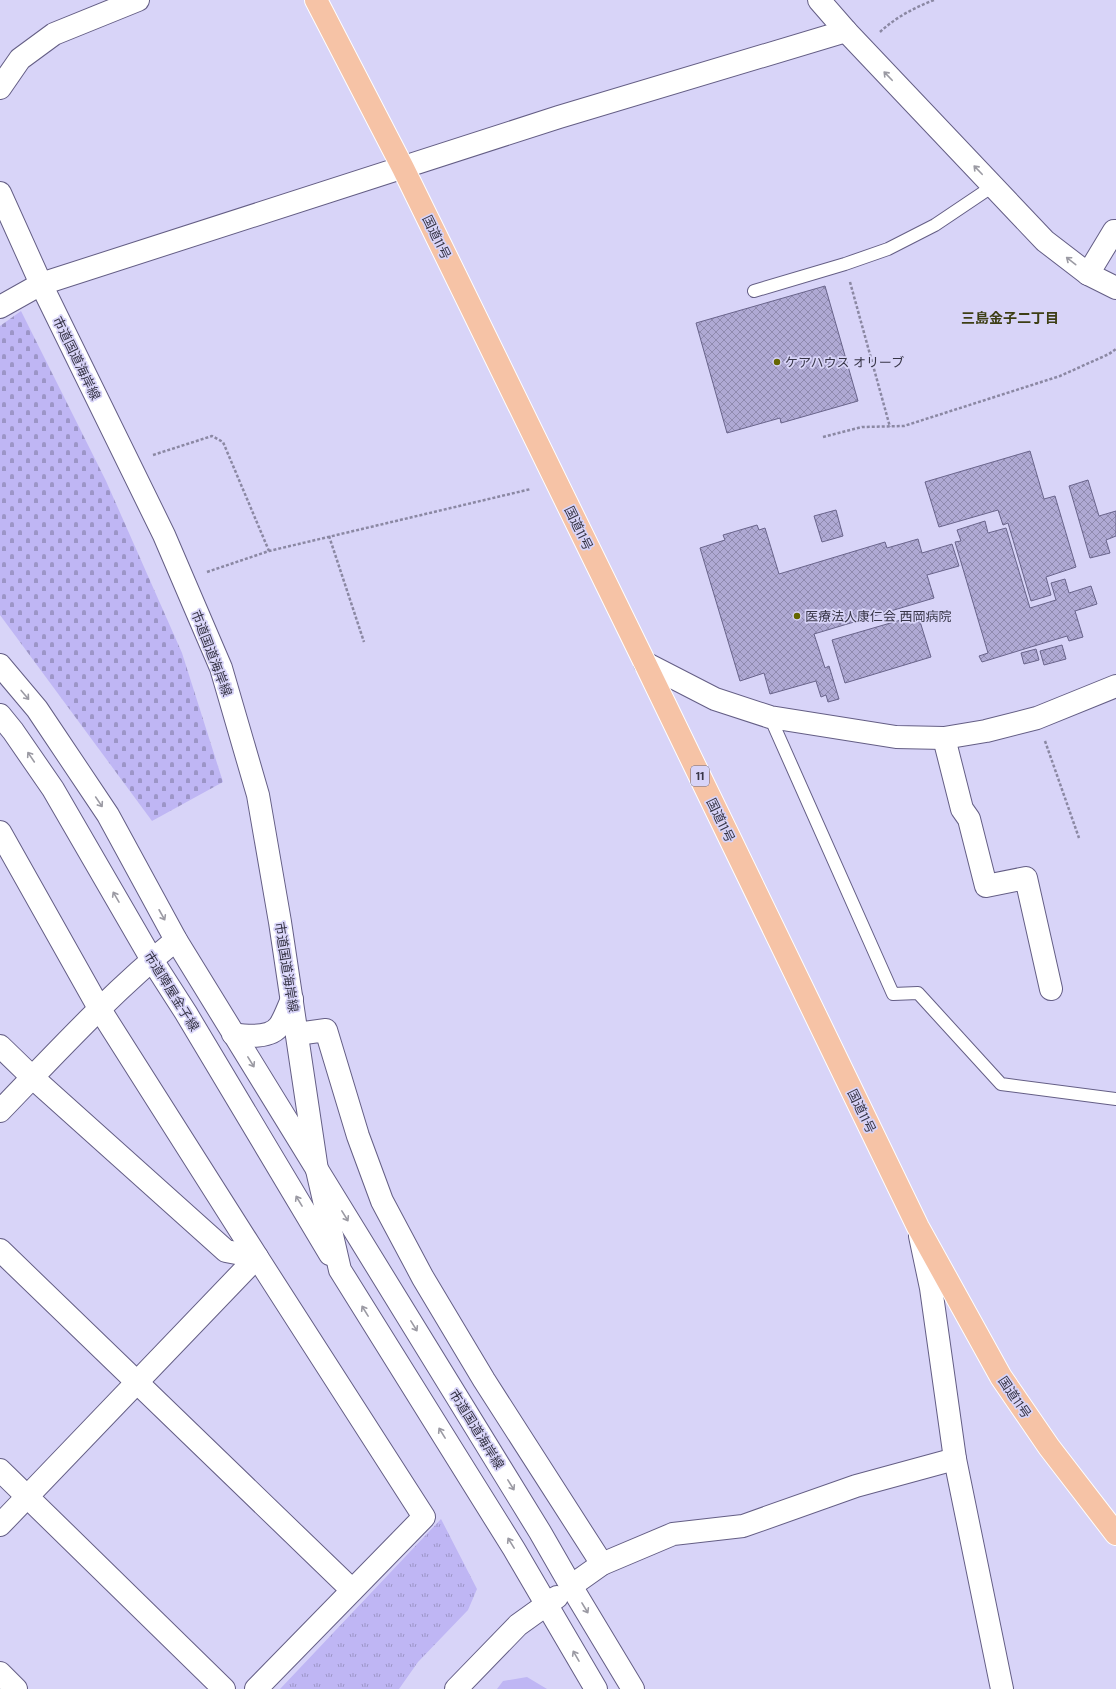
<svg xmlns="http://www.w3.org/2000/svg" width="1116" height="1689" viewBox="0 0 1116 1689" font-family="'DM Sans','Noto Sans JP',sans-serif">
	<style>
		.grass { fill: #bfb6f4 }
		.cemetery { fill: url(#cemetery-stones) }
		.park { fill: url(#park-tufts) }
		.building { fill: url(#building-cross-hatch); stroke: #69648b }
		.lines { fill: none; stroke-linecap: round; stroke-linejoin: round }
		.service-casing { stroke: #645e85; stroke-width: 14 }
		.minor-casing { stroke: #645e85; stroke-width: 24 }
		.tertiary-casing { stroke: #645e85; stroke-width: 24 }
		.trunk-casing { stroke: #fff; stroke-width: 24 }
		.path { stroke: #8b88a3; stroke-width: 2.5; stroke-dasharray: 3 2; stroke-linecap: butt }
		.service { stroke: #fff; stroke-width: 12 }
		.minor { stroke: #fff; stroke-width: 22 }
		.tertiary { stroke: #fff; stroke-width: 22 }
		.trunk { stroke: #f6c3a6; stroke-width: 22 }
		.oneway { stroke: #9b9aa3 }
		.poi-dot { fill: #656601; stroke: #d8d4f8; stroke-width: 1.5 }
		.labels { text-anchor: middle; stroke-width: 3.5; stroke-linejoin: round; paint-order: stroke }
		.shield { fill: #d8d4f8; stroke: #67657c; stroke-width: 1 }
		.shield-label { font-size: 12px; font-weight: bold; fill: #373547 }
		.street-label { font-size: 13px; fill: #373547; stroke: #d8d4f8 }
		.poi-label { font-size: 13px; fill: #373547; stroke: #d8d4f8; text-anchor: start }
		.neighbourhood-label { font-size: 14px; font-weight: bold; fill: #3d3e15; stroke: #d8d4f8 }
	</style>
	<defs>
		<pattern id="cemetery-stones" width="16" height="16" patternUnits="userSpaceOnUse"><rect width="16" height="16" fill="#bfb6f4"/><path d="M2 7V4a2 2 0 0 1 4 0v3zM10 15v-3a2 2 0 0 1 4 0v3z" fill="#9c95c7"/></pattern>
		<pattern id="park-tufts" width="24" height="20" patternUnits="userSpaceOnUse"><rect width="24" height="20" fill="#bfb6f4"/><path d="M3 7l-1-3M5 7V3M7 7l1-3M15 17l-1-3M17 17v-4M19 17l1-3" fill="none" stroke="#9c95c7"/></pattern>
		<pattern id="building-cross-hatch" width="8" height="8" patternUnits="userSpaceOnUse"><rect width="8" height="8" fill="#afa9d4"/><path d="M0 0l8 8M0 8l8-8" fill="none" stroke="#8f8aae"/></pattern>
	</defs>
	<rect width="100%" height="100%" fill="#d8d4f8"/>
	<!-- grass -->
	<polygon class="grass" points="527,1677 547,1689 497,1689 503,1681"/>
	<!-- cemetery -->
	<polygon class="cemetery" points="21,311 106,481 182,653 223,782 152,821 0,615 0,326"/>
	<!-- park -->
	<polygon class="park" points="441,1519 477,1589 468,1610 418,1662 399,1689 280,1689"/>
	<!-- building -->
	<g class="building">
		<polygon points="825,286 858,401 781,423 780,418 727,433 696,323"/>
		<polygon points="1030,451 1044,499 1055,496 1076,567 1046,577 1051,595 1031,601 1008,523 1003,525 998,510 939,527 925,482"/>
		<polygon points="1088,480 1099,516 1116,511 1116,536 1106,540 1110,553 1090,558 1069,486"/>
		<polygon points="836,510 843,536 822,542 814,516"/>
		<polygon points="985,521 988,533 1006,528 1030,608 1056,600 1051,583 1065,579 1069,593 1091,586 1097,604 1075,611 1083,637 1069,641 1067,636 982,662 979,656 988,653 955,542 961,541 957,530"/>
		<polygon points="757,525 759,530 765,528 779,574 885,542 887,548 918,539 922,553 952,544 959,566 927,575 934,598 814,634 825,668 829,666 839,699 828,702 826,695 821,697 816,681 770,694 764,673 740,681 700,548 725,540 723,535"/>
		<polygon points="918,615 931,657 845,683 832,640"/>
		<polygon points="1062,645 1066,659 1044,665 1040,651"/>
		<polygon points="1036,649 1039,660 1024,664 1021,653"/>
	</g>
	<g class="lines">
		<!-- service casing -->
		<g class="service-casing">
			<g id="service">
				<polyline points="754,291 845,264 888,249 935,225 993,186"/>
				<polyline points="770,717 893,994 918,993 1001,1084 1116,1099"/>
			</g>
		</g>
		<!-- minor casing -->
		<g class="minor-casing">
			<g id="minor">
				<polyline points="819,0 846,31 1045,241 1088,274 1116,288"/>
				<polyline points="1088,274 1114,231 1116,231"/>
				<polyline points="0,307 41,284 559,117 846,31"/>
				<polyline points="645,663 715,699 770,717 896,737 944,738 986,731 1037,718 1116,686"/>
				<polyline points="944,738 962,809 969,819 986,886 1026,878 1051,989"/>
				<polyline points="0,832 99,1008 257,1257 0,1525"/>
				<polyline points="297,1034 326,1030 358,1136 382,1201 423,1278 484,1380 602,1564"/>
				<polyline points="0,1046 32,1077 226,1251 257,1257 424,1517 256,1689"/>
				<path d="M 0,1111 C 57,1052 112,992 176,940"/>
				<polyline points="920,1236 931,1288 955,1459 1002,1689"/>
				<polyline points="0,1250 352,1590"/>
				<polyline points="0,1470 224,1689"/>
				<polyline points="571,1586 602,1564 673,1534 743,1526 856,1486 955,1459"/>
				<polyline points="0,1673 16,1689"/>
			</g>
		</g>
		<!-- tertiary casing -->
		<g class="tertiary-casing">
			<g id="tertiary">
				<polyline points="0,88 20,59 54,34 138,0"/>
				<polyline points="0,193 41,284 164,535 221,668 258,795 280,922 317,1170 340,1270 514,1549 596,1689"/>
				<polyline points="0,665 37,709 108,815 176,940 540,1532 571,1586 633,1689"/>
				<polyline points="0,715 13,731 53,789 152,960 186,1013 330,1254"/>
				<path d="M 233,1034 C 246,1036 271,1039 280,1025 C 285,1017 288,1008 292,999"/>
				<polyline points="456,1689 518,1625 557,1597"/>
			</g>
		</g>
		<!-- trunk casing -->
		<g class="trunk-casing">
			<polyline id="trunk" points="316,0 403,168 645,663 918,1227 1001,1377 1049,1447 1116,1534"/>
		</g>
		<!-- path -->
		<g class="path">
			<path d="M 880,32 C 896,17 914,8 934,0"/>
			<polyline points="850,282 890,427"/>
			<polyline points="823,437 862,427 904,426 1060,376 1109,354 1116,349"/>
			<polyline points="153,455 212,436 223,442 269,551"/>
			<polyline points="329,536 364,642"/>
			<polyline points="207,572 269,551 531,489"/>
			<polyline points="1045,741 1079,838"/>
		</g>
		<!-- service -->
		<use href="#service" class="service"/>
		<!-- minor -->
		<use href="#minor" class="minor"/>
		<!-- tertiary -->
		<use href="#tertiary" class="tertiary"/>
		<!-- trunk -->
		<use href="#trunk" class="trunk"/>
	</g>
	<!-- one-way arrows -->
	<defs><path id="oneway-shaft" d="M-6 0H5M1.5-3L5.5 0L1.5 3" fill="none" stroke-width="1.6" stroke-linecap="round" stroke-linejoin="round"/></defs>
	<g class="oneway">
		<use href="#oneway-shaft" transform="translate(888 76) rotate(-134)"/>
		<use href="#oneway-shaft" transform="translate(978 170) rotate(-134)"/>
		<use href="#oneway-shaft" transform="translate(1071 261) rotate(-142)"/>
		<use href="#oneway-shaft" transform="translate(25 695) rotate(50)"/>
		<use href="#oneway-shaft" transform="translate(31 757) rotate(-124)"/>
		<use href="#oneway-shaft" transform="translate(99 802) rotate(56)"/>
		<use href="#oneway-shaft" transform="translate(116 897) rotate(-120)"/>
		<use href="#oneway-shaft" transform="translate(162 915) rotate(61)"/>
		<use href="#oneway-shaft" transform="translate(251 1062) rotate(58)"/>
		<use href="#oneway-shaft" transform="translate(299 1201) rotate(-121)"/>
		<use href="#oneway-shaft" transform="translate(345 1216) rotate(58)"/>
		<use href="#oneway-shaft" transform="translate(365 1311) rotate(-122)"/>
		<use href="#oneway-shaft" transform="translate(414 1326) rotate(58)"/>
		<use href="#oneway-shaft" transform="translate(442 1433) rotate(-122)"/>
		<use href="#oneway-shaft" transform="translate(511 1485) rotate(58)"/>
		<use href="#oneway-shaft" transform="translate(511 1543) rotate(-122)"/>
		<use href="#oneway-shaft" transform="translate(585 1608) rotate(59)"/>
		<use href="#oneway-shaft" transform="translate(576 1656) rotate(-120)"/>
	</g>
	<!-- markers -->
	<g class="poi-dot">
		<circle cx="777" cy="362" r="4"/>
		<circle cx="797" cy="616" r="4"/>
	</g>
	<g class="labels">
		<!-- shield labels -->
		<rect class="shield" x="691" y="766" width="18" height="20" rx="3"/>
		<g class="shield-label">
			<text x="700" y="780">11</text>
		</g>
		<!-- street labels -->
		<g class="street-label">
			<text transform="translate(437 237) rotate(64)" y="5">国道11号</text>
			<text transform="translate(77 358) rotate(64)" y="5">市道国道海岸線</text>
			<text transform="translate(579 528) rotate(64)" y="5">国道11号</text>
			<text transform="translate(212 653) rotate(69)" y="5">市道国道海岸線</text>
			<text transform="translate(721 820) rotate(64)" y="5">国道11号</text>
			<text transform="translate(287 967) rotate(81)" y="5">市道国道海岸線</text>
			<text transform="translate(172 991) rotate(58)" y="5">市道陣屋金子線</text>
			<text transform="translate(862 1111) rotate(64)" y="5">国道11号</text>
			<text transform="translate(1015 1397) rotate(56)" y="5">国道11号</text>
			<text transform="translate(477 1429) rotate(58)" y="5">市道国道海岸線</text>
		</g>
		<!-- poi labels -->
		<g class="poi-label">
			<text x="785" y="367">ケアハウス オリーブ</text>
			<text x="805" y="621">医療法人康仁会 西岡病院</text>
		</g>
		<!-- neighbourhood labels -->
		<g class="neighbourhood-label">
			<text x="1010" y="323">三島金子二丁目</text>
		</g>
	</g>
</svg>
